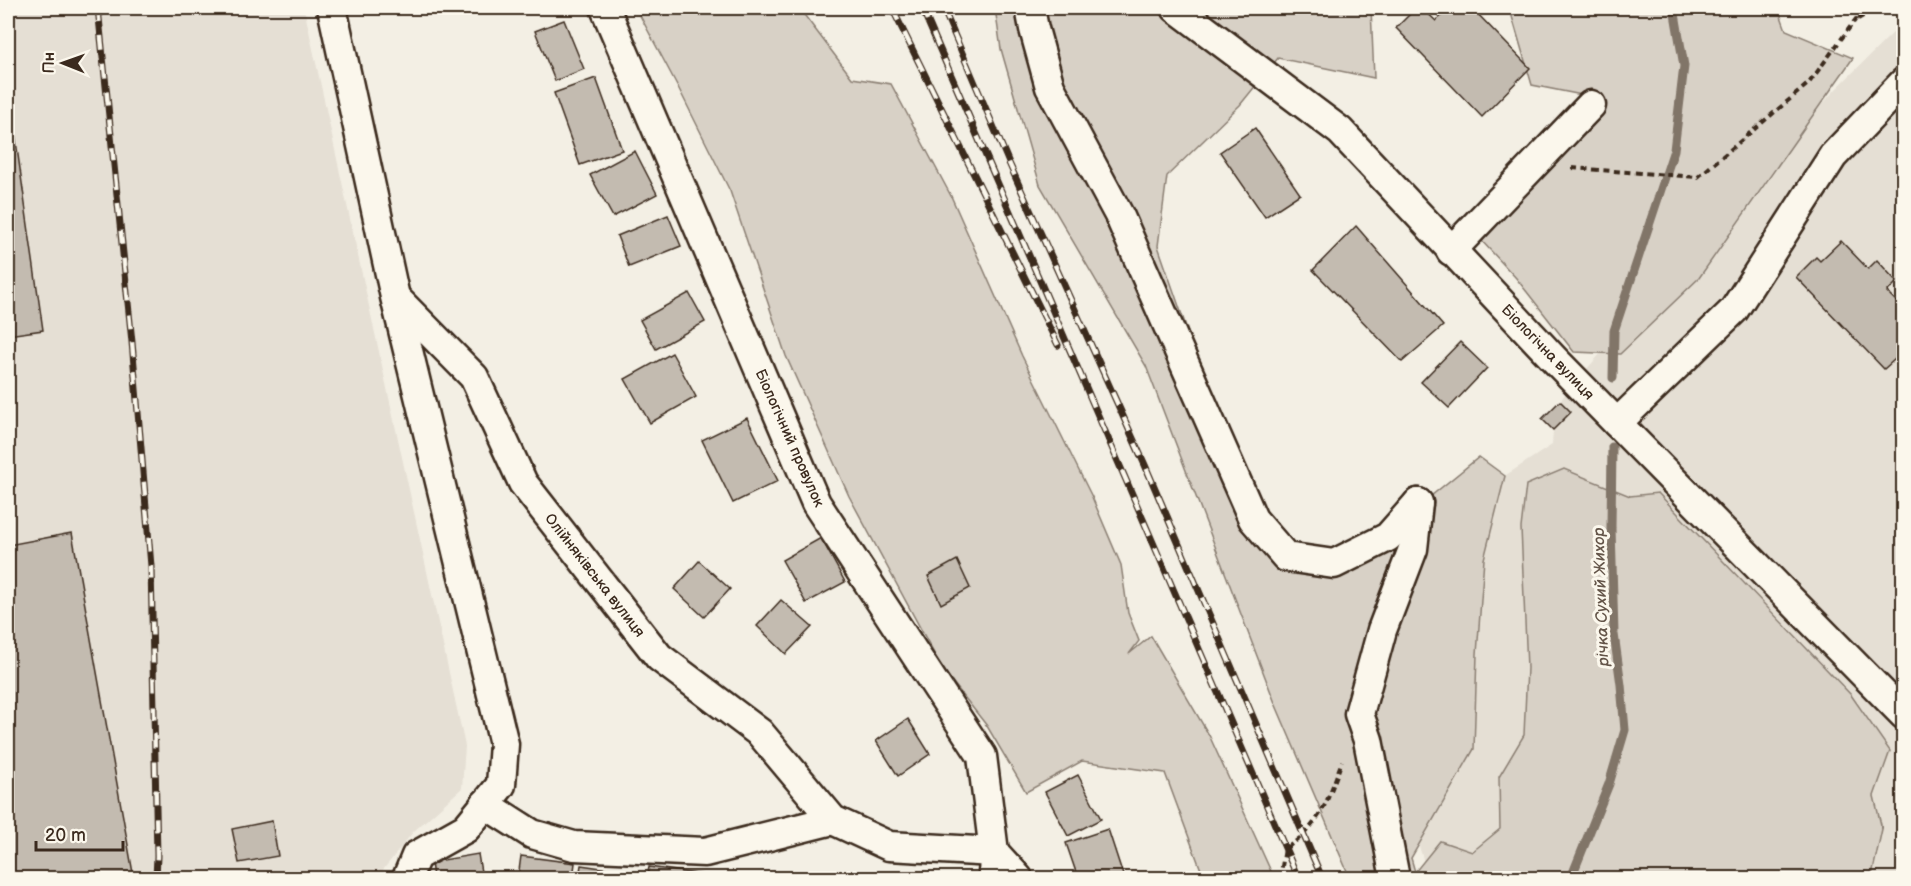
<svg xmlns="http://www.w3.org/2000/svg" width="1911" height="886" viewBox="0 0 1911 886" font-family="'Balsamiq Sans',sans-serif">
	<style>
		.built { fill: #e5dfd4 }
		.green { fill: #d8d1c6; stroke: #8a7e72; stroke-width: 1.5 }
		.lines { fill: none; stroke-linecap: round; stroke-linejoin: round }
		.stream { stroke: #817468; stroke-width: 9 }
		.building { fill: #c3bbb0; stroke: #3b2a1e; stroke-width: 1.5 }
		.minor-casing { stroke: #3b2a1e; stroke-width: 33 }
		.path { stroke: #3b2a1e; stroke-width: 4; stroke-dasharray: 6 4.5; stroke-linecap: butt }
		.minor { stroke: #fbf7ec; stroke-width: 28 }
		.rail-casing { stroke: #3b2a1e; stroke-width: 7 }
		.rail { stroke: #fbf7ec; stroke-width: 4.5; stroke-dasharray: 14; stroke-linecap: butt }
		.labels { text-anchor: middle; stroke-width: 6; stroke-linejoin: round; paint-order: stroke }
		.street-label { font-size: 15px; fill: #3b2a1e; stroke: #fbf7ec }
		.water-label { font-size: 16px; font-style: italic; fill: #645549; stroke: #fbf7ec }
	</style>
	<rect width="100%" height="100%" fill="#f3efe4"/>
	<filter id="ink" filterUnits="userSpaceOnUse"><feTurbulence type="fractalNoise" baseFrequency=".0167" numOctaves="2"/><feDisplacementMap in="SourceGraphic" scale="12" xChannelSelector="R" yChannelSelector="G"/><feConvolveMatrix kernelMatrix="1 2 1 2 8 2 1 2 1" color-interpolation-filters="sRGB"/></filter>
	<g filter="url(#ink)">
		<!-- built -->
		<g class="built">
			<polygon points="8,8 304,8 465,746 462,788 413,832 379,875 379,878 8,878"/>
			<polygon points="1903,23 1903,878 1429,878 1374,703 1437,520 1552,445 1553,430 1560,401 1570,388 1833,92"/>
		</g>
		<!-- green -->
		<g class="green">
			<polygon points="636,8 799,8 852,78 891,84 951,196 1022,356 1092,497 1121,565 1128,613 1139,641 1129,654 1151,636 1209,735 1274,878 1204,878 1165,773 1082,761 1026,792 987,726 943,670 849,496 786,356 730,191 678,87"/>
			<polygon points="995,8 1371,8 1374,78 1278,58 1240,105 1167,176 1158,246 1253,519 1286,557 1367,548 1479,457 1505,476 1484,559 1477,654 1474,749 1411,858 1415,872 1440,841 1472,852 1500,829 1499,777 1524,735 1527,668 1521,528 1526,485 1564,469 1630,496 1658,493 1851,695 1890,751 1874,796 1882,829 1872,875 1869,878 1350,878 1275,703 1146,366 1040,185 1001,49"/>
			<polygon points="1506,8 1778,8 1786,30 1853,58 1699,278 1620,354 1574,352 1516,278 1480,239 1592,97 1532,85 1511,13"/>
		</g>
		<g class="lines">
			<!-- stream -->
			<g class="stream">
				<polyline points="1613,378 1614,331 1674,150 1684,66 1674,8"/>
				<polyline points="1571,878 1609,784 1625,730 1621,685 1614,634 1611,528 1612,447"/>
			</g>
		</g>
		<!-- building -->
		<g class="building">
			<polygon points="1416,8 1422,8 1436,21 1449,8 1472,8 1530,68 1482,117 1396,28"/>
			<polygon points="564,20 584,69 555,81 535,31"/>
			<polygon points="596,78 622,150 580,165 554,93"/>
			<polygon points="8,85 43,330 8,335"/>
			<polygon points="1255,128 1300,194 1265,217 1220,152"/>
			<polygon points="635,151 657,194 613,217 590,175"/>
			<polygon points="668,215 681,246 629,267 617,236"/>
			<polygon points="1356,226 1443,326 1402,362 1313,270"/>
			<polygon points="1841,241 1868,269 1877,260 1897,282 1887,292 1904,309 1904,351 1884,369 1796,277 1816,257 1820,261"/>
			<polygon points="689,293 705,322 656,349 640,320"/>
			<polygon points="1460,342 1487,368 1449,408 1421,382"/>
			<polygon points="672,353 696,397 650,423 625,379"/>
			<polygon points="1560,401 1571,412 1553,430 1542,419"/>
			<polygon points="747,418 778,481 733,503 702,440"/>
			<polygon points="72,533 133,873 100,878 11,878 8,861 8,545"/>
			<polygon points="821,538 845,582 806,603 782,560"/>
			<polygon points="957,560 970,588 941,604 928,576"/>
			<polygon points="699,561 730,589 704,617 674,589"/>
			<polygon points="781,600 812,627 786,654 757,626"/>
			<polygon points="908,719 930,754 898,776 876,741"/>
			<polygon points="1078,775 1101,819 1068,836 1045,792"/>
			<polygon points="272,821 278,856 239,863 232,829"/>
			<polygon points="1108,829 1124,878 1078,878 1066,843"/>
			<polygon points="478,854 482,878 433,878 431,862"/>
			<polygon points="521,856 575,863 573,878 518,878"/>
			<polygon points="581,865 635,873 634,878 579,878"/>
			<polygon points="649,867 718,877 717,878 647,878"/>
		</g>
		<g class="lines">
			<!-- minor casing -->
			<g class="minor-casing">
				<g id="minor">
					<polyline points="332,8 395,297 504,744 501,785 466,828 416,856 407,878"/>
					<polyline points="605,8 816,503 982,756 994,852 993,878"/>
					<polyline points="1030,8 1034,29 1050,87 1120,217 1253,519 1286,557 1334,564 1388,537 1418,503"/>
					<polyline points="1176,8 1340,131 1555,360 1904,715"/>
					<polyline points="1451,251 1591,105"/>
					<polyline points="396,298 474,377 523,483 659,657 760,733 833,820 889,846 994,852"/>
					<polyline points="1617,423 1734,310 1833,156 1904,82"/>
					<polyline points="485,804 532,834 574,846 705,852 833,820"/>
					<polyline points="994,852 1018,878"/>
					<polyline points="1395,878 1368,740 1359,714 1382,630 1413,549 1418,503"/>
				</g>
			</g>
			<!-- path -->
			<g class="path">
				<polyline points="1858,19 1877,8"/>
				<polyline points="1572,168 1698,177 1809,83 1864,8"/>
				<path d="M 1280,878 L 1285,849 C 1322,824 1327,801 1342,761"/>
			</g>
			<!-- minor -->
			<use href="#minor" class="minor"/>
			<!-- rail casing -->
			<g class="rail-casing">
				<g id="rail">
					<polyline points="98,8 132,342 151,566 157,856 156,878"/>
					<polyline points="892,8 1058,345"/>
					<polyline points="922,8 1298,878"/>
					<polyline points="943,8 1009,163 1145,465 1322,878"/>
				</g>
			</g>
			<!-- rail -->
			<use href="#rail" class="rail"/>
		</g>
	</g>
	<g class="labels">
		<!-- street labels -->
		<g class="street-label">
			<text transform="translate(1548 352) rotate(46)" y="5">Біологічна вулиця</text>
			<text transform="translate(790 438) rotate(66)" y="5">Біологічний провулок</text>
			<text transform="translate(595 575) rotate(52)" y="5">Олійняківська вулиця</text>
		</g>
		<!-- water labels -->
		<g class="water-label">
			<text transform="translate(1600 597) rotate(-92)" y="6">річка Сухий Жихор</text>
		</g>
	</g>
	<!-- margin -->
	<rect width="1911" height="886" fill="none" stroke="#fbf7ec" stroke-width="30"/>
	<rect x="15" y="15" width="1881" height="856" fill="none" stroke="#3b2a1e" stroke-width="2" filter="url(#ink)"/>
	<!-- north arrow -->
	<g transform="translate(63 63) rotate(271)" stroke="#fbf7ec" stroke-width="4.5" paint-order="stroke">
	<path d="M0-4.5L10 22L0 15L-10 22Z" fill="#3b2a1e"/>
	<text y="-9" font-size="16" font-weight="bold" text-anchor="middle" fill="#3b2a1e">Пн</text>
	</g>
	<!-- scale -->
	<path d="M36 841v9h87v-9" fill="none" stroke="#3b2a1e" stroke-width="3"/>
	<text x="45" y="841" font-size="18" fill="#3b2a1e" stroke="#fbf7ec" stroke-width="4.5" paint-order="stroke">20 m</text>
</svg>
